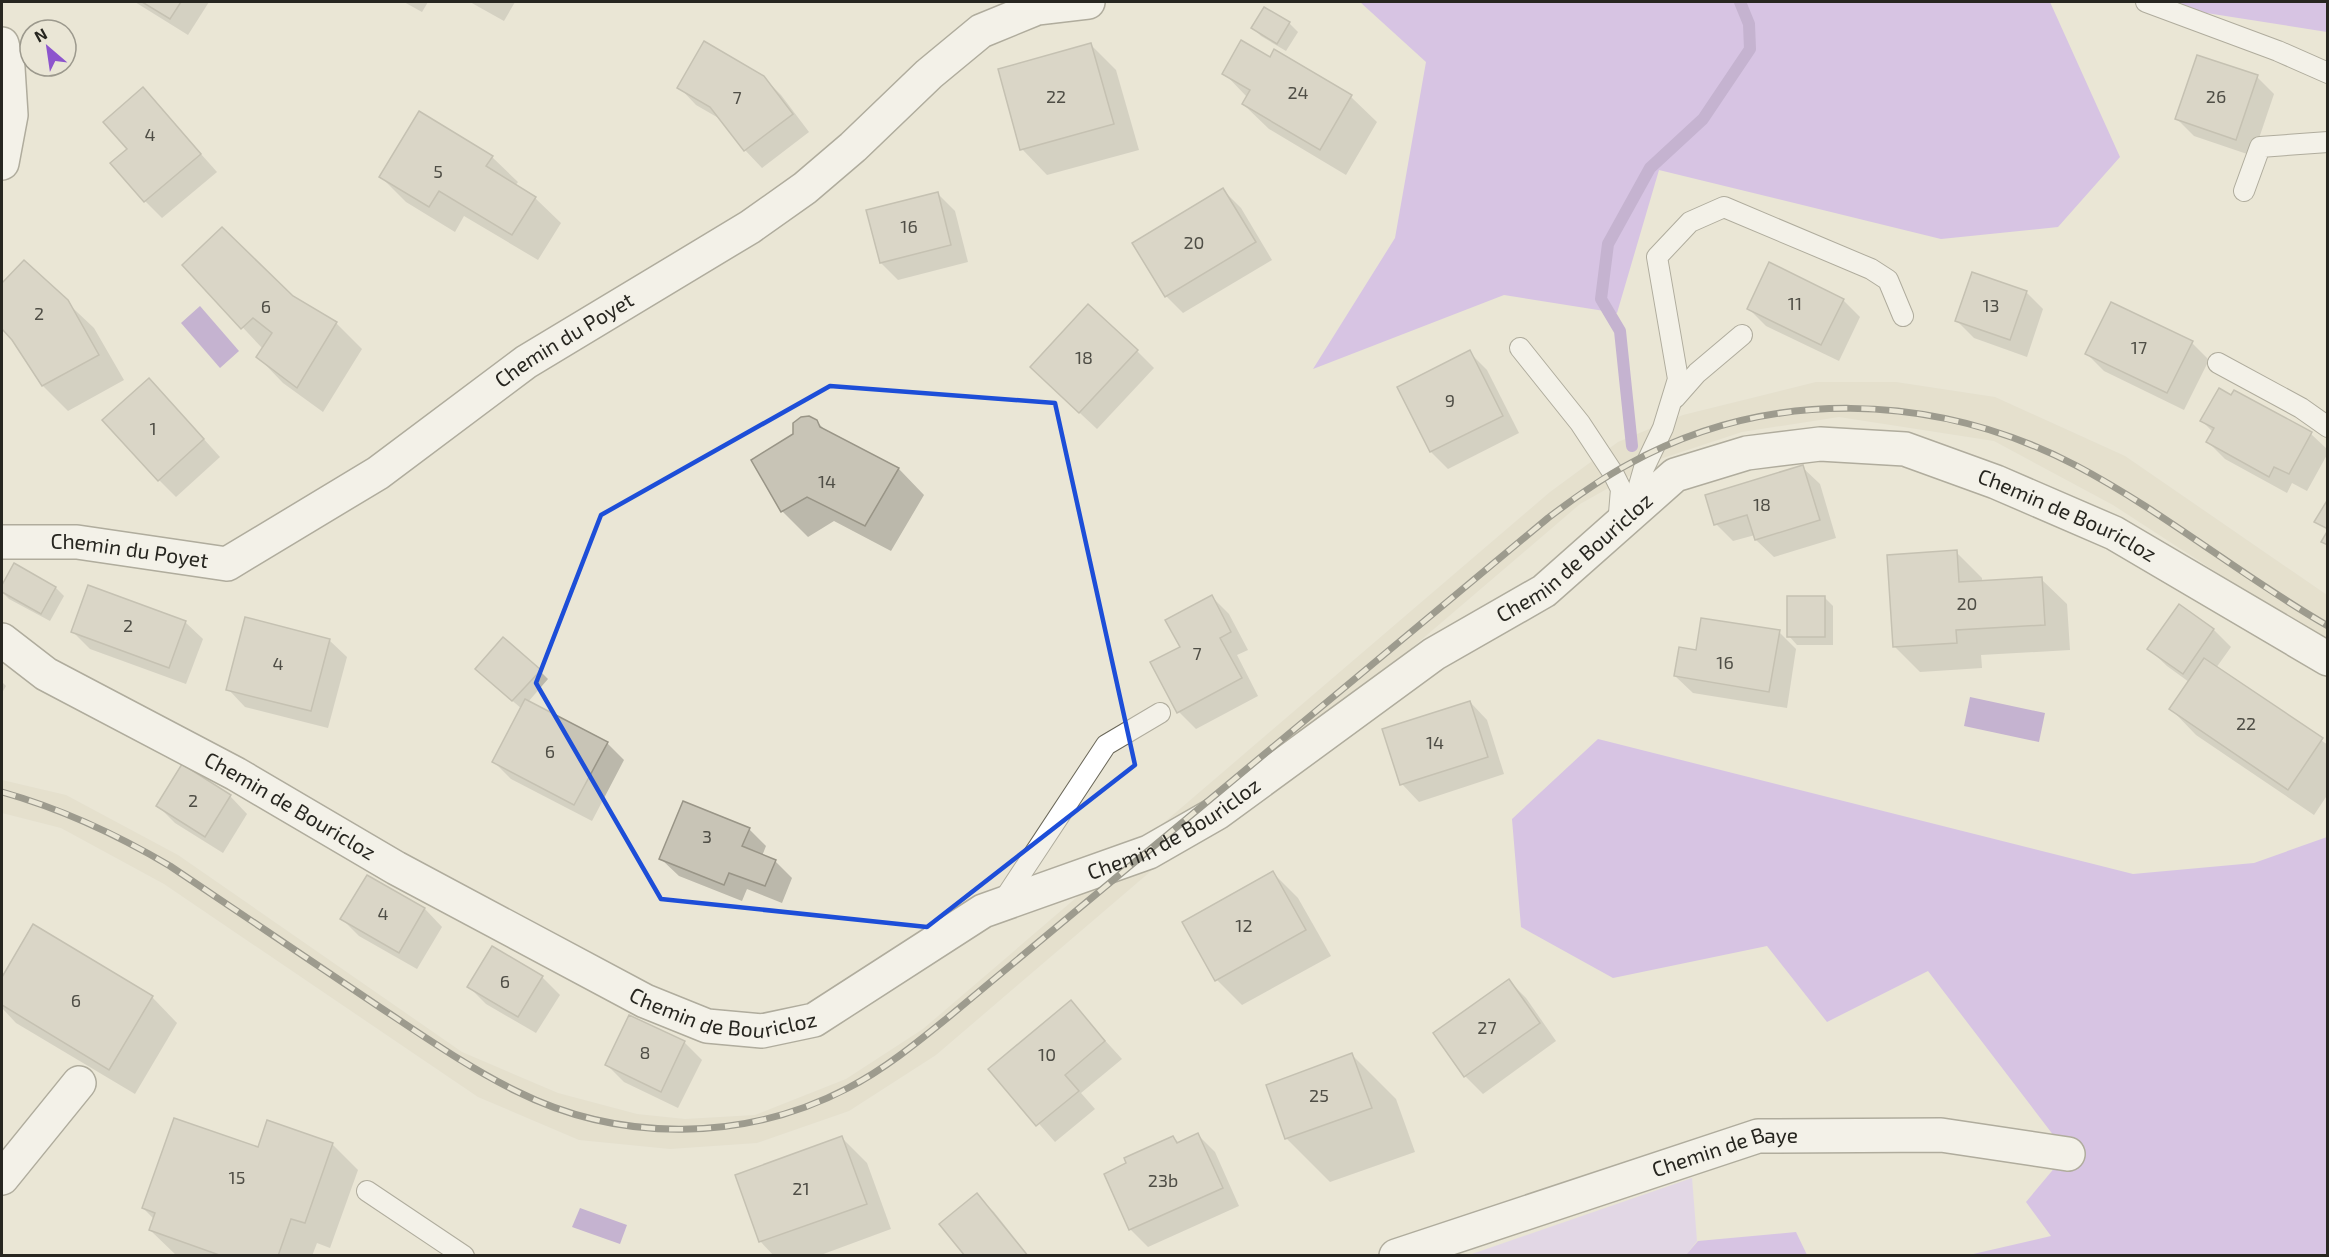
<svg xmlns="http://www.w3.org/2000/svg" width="2329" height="1257" viewBox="0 0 2329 1257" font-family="'Exo 2',sans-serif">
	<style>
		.built { fill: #dfd9c4 }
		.green { fill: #d9c6f8 }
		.forest { fill: #c09cf3 }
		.water { fill: #9976c9 }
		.shadow { fill: #0003 }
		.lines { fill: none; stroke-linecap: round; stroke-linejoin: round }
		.stream { stroke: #9976c9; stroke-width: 12 }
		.building { fill: #c8c4b6; stroke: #999587; stroke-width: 1.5 }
		.service-casing { stroke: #6a6759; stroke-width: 22 }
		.minor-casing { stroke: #6a6759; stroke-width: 36 }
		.service { stroke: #fff; stroke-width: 20 }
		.minor { stroke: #fff; stroke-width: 33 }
		.rail-casing { stroke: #414038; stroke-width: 7 }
		.rail { stroke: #eae6d6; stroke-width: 4.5; stroke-dasharray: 14; stroke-linecap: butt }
		.marked { fill: none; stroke: #1d4ed8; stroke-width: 4.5; stroke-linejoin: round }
		.labels { text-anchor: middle; stroke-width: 6; stroke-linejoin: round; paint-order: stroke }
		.number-label { font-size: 18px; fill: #4f4e46 }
		.street-label { font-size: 21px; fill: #272620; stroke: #eae6d6 }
	</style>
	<rect width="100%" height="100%" fill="#eae6d6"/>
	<!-- built -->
	<polygon class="built" points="1816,382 1896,382 1995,397 2125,456 2327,595 2327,644 2113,505 1994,441 1839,417 1742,432 1660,459 1580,504 936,1055 849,1111 757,1143 670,1149 579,1140 478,1097 164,884 61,828 2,813 2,780 66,795 178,855 462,1052 558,1093 637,1114 685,1119 755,1115 846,1079 923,1029 1550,492 1618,442 1683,415"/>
	<!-- green -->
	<polygon class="green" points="1692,1178 1697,1241 1686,1255 1469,1255"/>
	<!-- forest -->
	<g class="forest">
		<polygon points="1360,2 2050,2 2120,157 2058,227 1941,239 1659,170 1617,313 1504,295 1313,369 1395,238 1426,62"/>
		<polygon points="2136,2 2327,2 2327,32"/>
		<polygon points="1598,739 2133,874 2254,863 2327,837 2327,1255 1969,1255 2051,1236 2026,1202 2067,1153 1928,971 1827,1022 1767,946 1613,978 1521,927 1512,819"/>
		<polygon points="1796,1232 1807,1255 1686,1255 1698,1241"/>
	</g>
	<!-- water -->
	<g class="water">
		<polygon points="200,306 239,351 220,368 181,323"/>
		<polygon points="1970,697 2045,713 2039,742 1964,726"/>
		<polygon points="580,1208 627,1225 620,1244 572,1227"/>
	</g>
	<!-- shadow -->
	<g class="shadow">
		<polygon points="135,2 209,2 188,35"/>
		<polygon points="404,2 428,2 422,12"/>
		<polygon points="470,2 515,2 504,21"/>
		<polygon points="1265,9 1289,23 1298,32 1286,51 1261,36 1253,28"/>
		<polygon points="1091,45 1116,70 1139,150 1047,175 1022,149"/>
		<polygon points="1274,51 1351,97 1377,122 1346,175 1269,129 1243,104 1247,97 1224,73 1270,59"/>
		<polygon points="763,77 781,95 809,132 762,168 745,150 722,120 696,105 679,87"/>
		<polygon points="2257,77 2274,94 2253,156 2194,136 2177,119"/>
		<polygon points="143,89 217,172 162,218 145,201 129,149"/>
		<polygon points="492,157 518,182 515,186 535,198 561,223 538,260 464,216 455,232 406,202 381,177"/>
		<polygon points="1223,190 1241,208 1272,260 1183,313 1166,296"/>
		<polygon points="938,194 955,211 968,262 898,280 881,263"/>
		<polygon points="24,262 94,328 124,380 68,411 43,386 13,339 2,326 2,285"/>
		<polygon points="184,265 336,323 362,349 323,412 283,383 258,357 263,349"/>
		<polygon points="2026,292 2043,309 2027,357 1974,338 1957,321"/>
		<polygon points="1843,300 1860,317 1839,361 1766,326 1749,309"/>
		<polygon points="2192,343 2209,360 2184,410 2104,371 2087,354"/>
		<polygon points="1137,351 1154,368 1097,429 1049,384"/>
		<polygon points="1469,352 1487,370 1519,433 1448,469 1431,452"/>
		<polygon points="166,397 220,457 176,497 159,480"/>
		<polygon points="816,421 828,433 899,469 924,495 891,551 834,521 808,537 782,511"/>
		<polygon points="2202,421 2311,434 2328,450 2328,453 2307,491 2292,483 2287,493 2225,459 2208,442 2213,432"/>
		<polygon points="1802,467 1820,484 1836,538 1774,557 1756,540 1755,535 1733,541 1716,524"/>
		<polygon points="1956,552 1982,578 1982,582 2041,579 2067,604 2070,650 1981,655 1982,668 1920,672 1894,646"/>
		<polygon points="14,565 56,588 64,596 50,621 9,599 2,592"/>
		<polygon points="1212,597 1229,614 1248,650 1237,655 1258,696 1196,729 1179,712 1182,647"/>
		<polygon points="1825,598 1833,606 1833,645 1797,645 1789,636"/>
		<polygon points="185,622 203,639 186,684 90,649 73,632"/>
		<polygon points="2214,630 2231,647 2216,668 2328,745 2328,794 2314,815 2196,735 2171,709 2189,682 2167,666 2149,649"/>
		<polygon points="1779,632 1796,649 1787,708 1693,693 1675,676"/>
		<polygon points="329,640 347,657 328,728 245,707 228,689"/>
		<polygon points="540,671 548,679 528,702 607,743 624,760 592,821 511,779 494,762 522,709 485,677"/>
		<polygon points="2,682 6,686 2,693"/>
		<polygon points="1470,702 1487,720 1504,774 1419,802 1402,784"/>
		<polygon points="230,796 247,814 223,853 175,823 158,806"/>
		<polygon points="749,829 766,846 762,856 775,861 792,878 782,903 747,889 742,901 679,876 661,859"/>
		<polygon points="1273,873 1298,898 1331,956 1242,1005 1217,980"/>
		<polygon points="367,877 425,909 442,927 417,969 359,936 342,919"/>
		<polygon points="33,926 152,997 177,1023 135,1094 16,1023 2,1008 2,979"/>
		<polygon points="542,977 560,995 536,1033 486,1004 469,987"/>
		<polygon points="1509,981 1526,998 1556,1041 1483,1094 1465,1076 1435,1033"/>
		<polygon points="1071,1003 1122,1059 1081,1093 1095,1109 1055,1142 991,1069"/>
		<polygon points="684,1042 702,1060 678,1108 624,1082 607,1065"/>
		<polygon points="1352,1055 1396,1099 1415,1152 1330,1182 1286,1138"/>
		<polygon points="1198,1135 1215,1152 1239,1206 1148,1247 1130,1229 1173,1137 1179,1143"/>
		<polygon points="842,1138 867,1163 891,1229 818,1256 774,1256 760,1241"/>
		<polygon points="332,1144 358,1170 330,1248 317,1243 312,1256 177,1256 150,1230 154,1219 143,1208 259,1149"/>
		<polygon points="976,1195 994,1212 1029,1256 967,1256"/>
	</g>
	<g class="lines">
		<!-- stream -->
		<polyline class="stream" points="1632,446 1620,331 1601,299 1608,244 1650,168 1703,119 1750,49 1749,24 1740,2"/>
	</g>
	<!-- building -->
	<g class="building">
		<polygon points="142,2 181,2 170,19"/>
		<polygon points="1264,7 1290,22 1277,44 1251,28"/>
		<polygon points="1241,40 1270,57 1274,49 1352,95 1320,150 1242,104 1250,90 1222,74"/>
		<polygon points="704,41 764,76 793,114 744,151 710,107 677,88"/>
		<polygon points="1091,43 1114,124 1020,150 998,69"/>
		<polygon points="2197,55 2258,75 2236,140 2175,119"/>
		<polygon points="143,87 201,154 144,202 110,163 127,149 103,122"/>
		<polygon points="419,111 493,156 486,166 536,197 512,235 439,191 429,207 379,177"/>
		<polygon points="1223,188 1256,242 1165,297 1132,243"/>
		<polygon points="938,192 951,245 880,263 866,210"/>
		<polygon points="222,227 293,296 337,322 297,388 256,357 272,333 253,318 241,329 182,265"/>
		<polygon points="24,260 68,300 99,355 42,386 12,340 2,329 2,283"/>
		<polygon points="1769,262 1844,299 1821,345 1747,309"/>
		<polygon points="1972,272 2027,291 2010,340 1955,321"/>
		<polygon points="2111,302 2193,341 2167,393 2085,354"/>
		<polygon points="1088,304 1138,350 1079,413 1030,367"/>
		<polygon points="1470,350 1503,416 1430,452 1397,387"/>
		<polygon points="149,378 204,439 158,481 102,420"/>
		<polygon points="2219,388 2231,395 2234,390 2312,432 2289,474 2274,467 2269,477 2206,442 2214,428 2200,421"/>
		<polygon points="809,416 817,420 820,427 899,468 865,526 807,497 781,512 751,460 793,434 793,423 801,417"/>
		<polygon points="1803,465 1820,520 1755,540 1747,515 1714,525 1705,495"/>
		<polygon points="2328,499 2328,529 2314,522"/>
		<polygon points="2328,530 2328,545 2321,542"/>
		<polygon points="1957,550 1959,582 2042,577 2045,625 1956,630 1957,643 1893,647 1887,555"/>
		<polygon points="14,563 56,587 41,614 2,592 2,585"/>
		<polygon points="88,585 186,621 169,668 71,632"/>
		<polygon points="1212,595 1231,632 1220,638 1242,678 1177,713 1150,662 1180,647 1165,620"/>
		<rect x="1787" y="596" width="38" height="41"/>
		<polygon points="2179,604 2214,629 2183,674 2147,649"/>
		<polygon points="245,617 330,639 311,711 226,690"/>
		<polygon points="1701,618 1780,630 1769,692 1674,676 1679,647 1696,650"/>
		<polygon points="503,637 541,670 512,701 475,669"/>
		<polygon points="2204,658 2323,738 2288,790 2169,709"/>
		<polygon points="525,699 608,742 574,805 492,762"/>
		<polygon points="1470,701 1488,757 1400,785 1382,729"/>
		<polygon points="182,764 231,795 205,837 156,806"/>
		<polygon points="683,801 750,828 742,846 776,860 765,886 729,873 724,885 659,859"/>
		<polygon points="1273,871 1306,930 1215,981 1182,922"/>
		<polygon points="367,875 425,908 399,953 340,919"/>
		<polygon points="33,924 153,996 109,1070 2,1005 2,977"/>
		<polygon points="492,946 543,976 518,1017 467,987"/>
		<polygon points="1509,979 1540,1023 1464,1077 1433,1033"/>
		<polygon points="1071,1000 1105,1041 1065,1075 1079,1091 1036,1126 988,1069"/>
		<polygon points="629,1015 685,1041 661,1092 605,1065"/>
		<polygon points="1352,1053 1372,1108 1285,1139 1266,1085"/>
		<polygon points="174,1118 258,1147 267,1120 333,1143 305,1223 291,1219 278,1256 222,1256 149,1230 155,1213 142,1208"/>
		<polygon points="1198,1133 1223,1188 1129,1230 1104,1174 1126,1163 1124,1158 1173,1136 1177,1143"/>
		<polygon points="842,1136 867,1204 759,1242 735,1175"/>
		<polygon points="977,1193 1028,1256 965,1256 939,1224"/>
	</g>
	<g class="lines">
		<!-- service casing -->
		<g class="service-casing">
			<g id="service">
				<polyline points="2146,2 2278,51 2328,73"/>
				<polyline points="2244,191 2260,147 2328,142"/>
				<polyline points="1520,348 1580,423 1613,473 1621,489 1618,526"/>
				<polyline points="2218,363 2301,408 2328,427"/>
				<polyline points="1675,398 1697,373 1742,335"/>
				<polyline points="1632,510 1644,468 1663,428 1678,379 1657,257 1690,222 1724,207 1871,269 1888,280 1903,316"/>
				<polyline points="1001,904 1106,745 1160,713"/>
				<polyline points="367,1191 464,1256"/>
			</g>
		</g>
		<!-- minor casing -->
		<g class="minor-casing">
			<g id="minor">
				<polyline points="2,44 8,68 11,115 2,163"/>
				<path id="s1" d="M 2,542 L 77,542 L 227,564 L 378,473 L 526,362 L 750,227 L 805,188 L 853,147 L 929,74 L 981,31 L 1037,8 L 1088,2"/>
				<path id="s2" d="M 2,640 L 46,674 L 236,774 L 396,868 L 645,1001 L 707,1026 L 762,1031 L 814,1020 L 983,911 L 1149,852 L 1217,813 L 1434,654 L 1544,591 L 1675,475 L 1747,453 L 1820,444 L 1905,449 L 1996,482 L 2114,533 L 2328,659"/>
				<polyline points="2,1178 79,1083"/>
				<path id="s3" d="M 1396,1256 L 1758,1136 L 1941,1135 L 2068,1154"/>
			</g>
		</g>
		<!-- service -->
		<use href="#service" class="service"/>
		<!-- minor -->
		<use href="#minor" class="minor"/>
		<!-- rail casing -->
		<g class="rail-casing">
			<path id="rail" d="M 2,792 C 62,809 116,834 170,866 C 240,913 311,961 381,1008 C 425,1037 469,1068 516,1091 C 620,1143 745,1142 848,1088 C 885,1069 919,1041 951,1015 L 1548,518 C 1573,499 1599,480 1627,465 C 1767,387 1934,392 2075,465 C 2163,511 2241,576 2328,626"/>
		</g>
		<!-- rail -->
		<use href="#rail" class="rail"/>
	</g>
	<!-- marked area -->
	<path d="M0 0H2329V1257H0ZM 830,386 L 1055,403 L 1135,765 L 927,927 L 661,899 L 536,683 L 601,515 Z" fill="#eae6d6" fill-opacity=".55" fill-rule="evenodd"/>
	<path class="marked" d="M 830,386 L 1055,403 L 1135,765 L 927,927 L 661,899 L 536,683 L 601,515 Z"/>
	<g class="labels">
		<!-- number labels -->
		<g class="number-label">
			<text x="1298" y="99">24</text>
			<text x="1056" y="103">22</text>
			<text x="2216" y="103">26</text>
			<text x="737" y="104">7</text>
			<text x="150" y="141">4</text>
			<text x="438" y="178">5</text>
			<text x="909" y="233">16</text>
			<text x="1194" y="249">20</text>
			<text x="1795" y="310">11</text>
			<text x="1991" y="312">13</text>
			<text x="266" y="313">6</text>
			<text x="39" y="320">2</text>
			<text x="2139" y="354">17</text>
			<text x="1084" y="364">18</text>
			<text x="1450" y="407">9</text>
			<text x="153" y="435">1</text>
			<text x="827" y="488">14</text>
			<text x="1762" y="511">18</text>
			<text x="1967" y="610">20</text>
			<text x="128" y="632">2</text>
			<text x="1197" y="660">7</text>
			<text x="1725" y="669">16</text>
			<text x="278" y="670">4</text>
			<text x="2246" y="730">22</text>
			<text x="1435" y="749">14</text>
			<text x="550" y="758">6</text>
			<text x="193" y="807">2</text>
			<text x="707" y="843">3</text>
			<text x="383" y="920">4</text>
			<text x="1244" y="932">12</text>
			<text x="505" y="988">6</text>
			<text x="76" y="1007">6</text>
			<text x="1487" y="1034">27</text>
			<text x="645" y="1059">8</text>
			<text x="1047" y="1061">10</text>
			<text x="1319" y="1102">25</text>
			<text x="237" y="1184">15</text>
			<text x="1163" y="1187">23b</text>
			<text x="801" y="1195">21</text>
		</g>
		<!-- street labels -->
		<g class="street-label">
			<text dy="7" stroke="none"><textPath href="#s1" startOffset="632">Chemin du Poyet</textPath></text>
			<text dy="7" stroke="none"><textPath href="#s2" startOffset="2349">Chemin de Bouricloz</textPath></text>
			<text dy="7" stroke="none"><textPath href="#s1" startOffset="128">Chemin du Poyet</textPath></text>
			<text dy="7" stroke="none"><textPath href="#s2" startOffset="1809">Chemin de Bouricloz</textPath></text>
			<text dy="7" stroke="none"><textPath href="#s2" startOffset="333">Chemin de Bouricloz</textPath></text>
			<text dy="7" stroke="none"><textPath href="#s2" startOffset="1323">Chemin de Bouricloz</textPath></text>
			<text dy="7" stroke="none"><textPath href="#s2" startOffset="819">Chemin de Bouricloz</textPath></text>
			<text dy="7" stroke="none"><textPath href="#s3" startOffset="346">Chemin de Baye</textPath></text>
		</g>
	</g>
	<!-- border -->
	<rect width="2329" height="1257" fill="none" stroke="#272620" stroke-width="6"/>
	<!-- north arrow -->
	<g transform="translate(48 48) rotate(331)"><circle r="28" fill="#eae6d6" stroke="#9c998d" stroke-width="1.5"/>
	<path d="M0-4.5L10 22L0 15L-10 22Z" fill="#8d55cd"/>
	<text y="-9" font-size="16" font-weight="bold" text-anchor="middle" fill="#272620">N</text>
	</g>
</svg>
